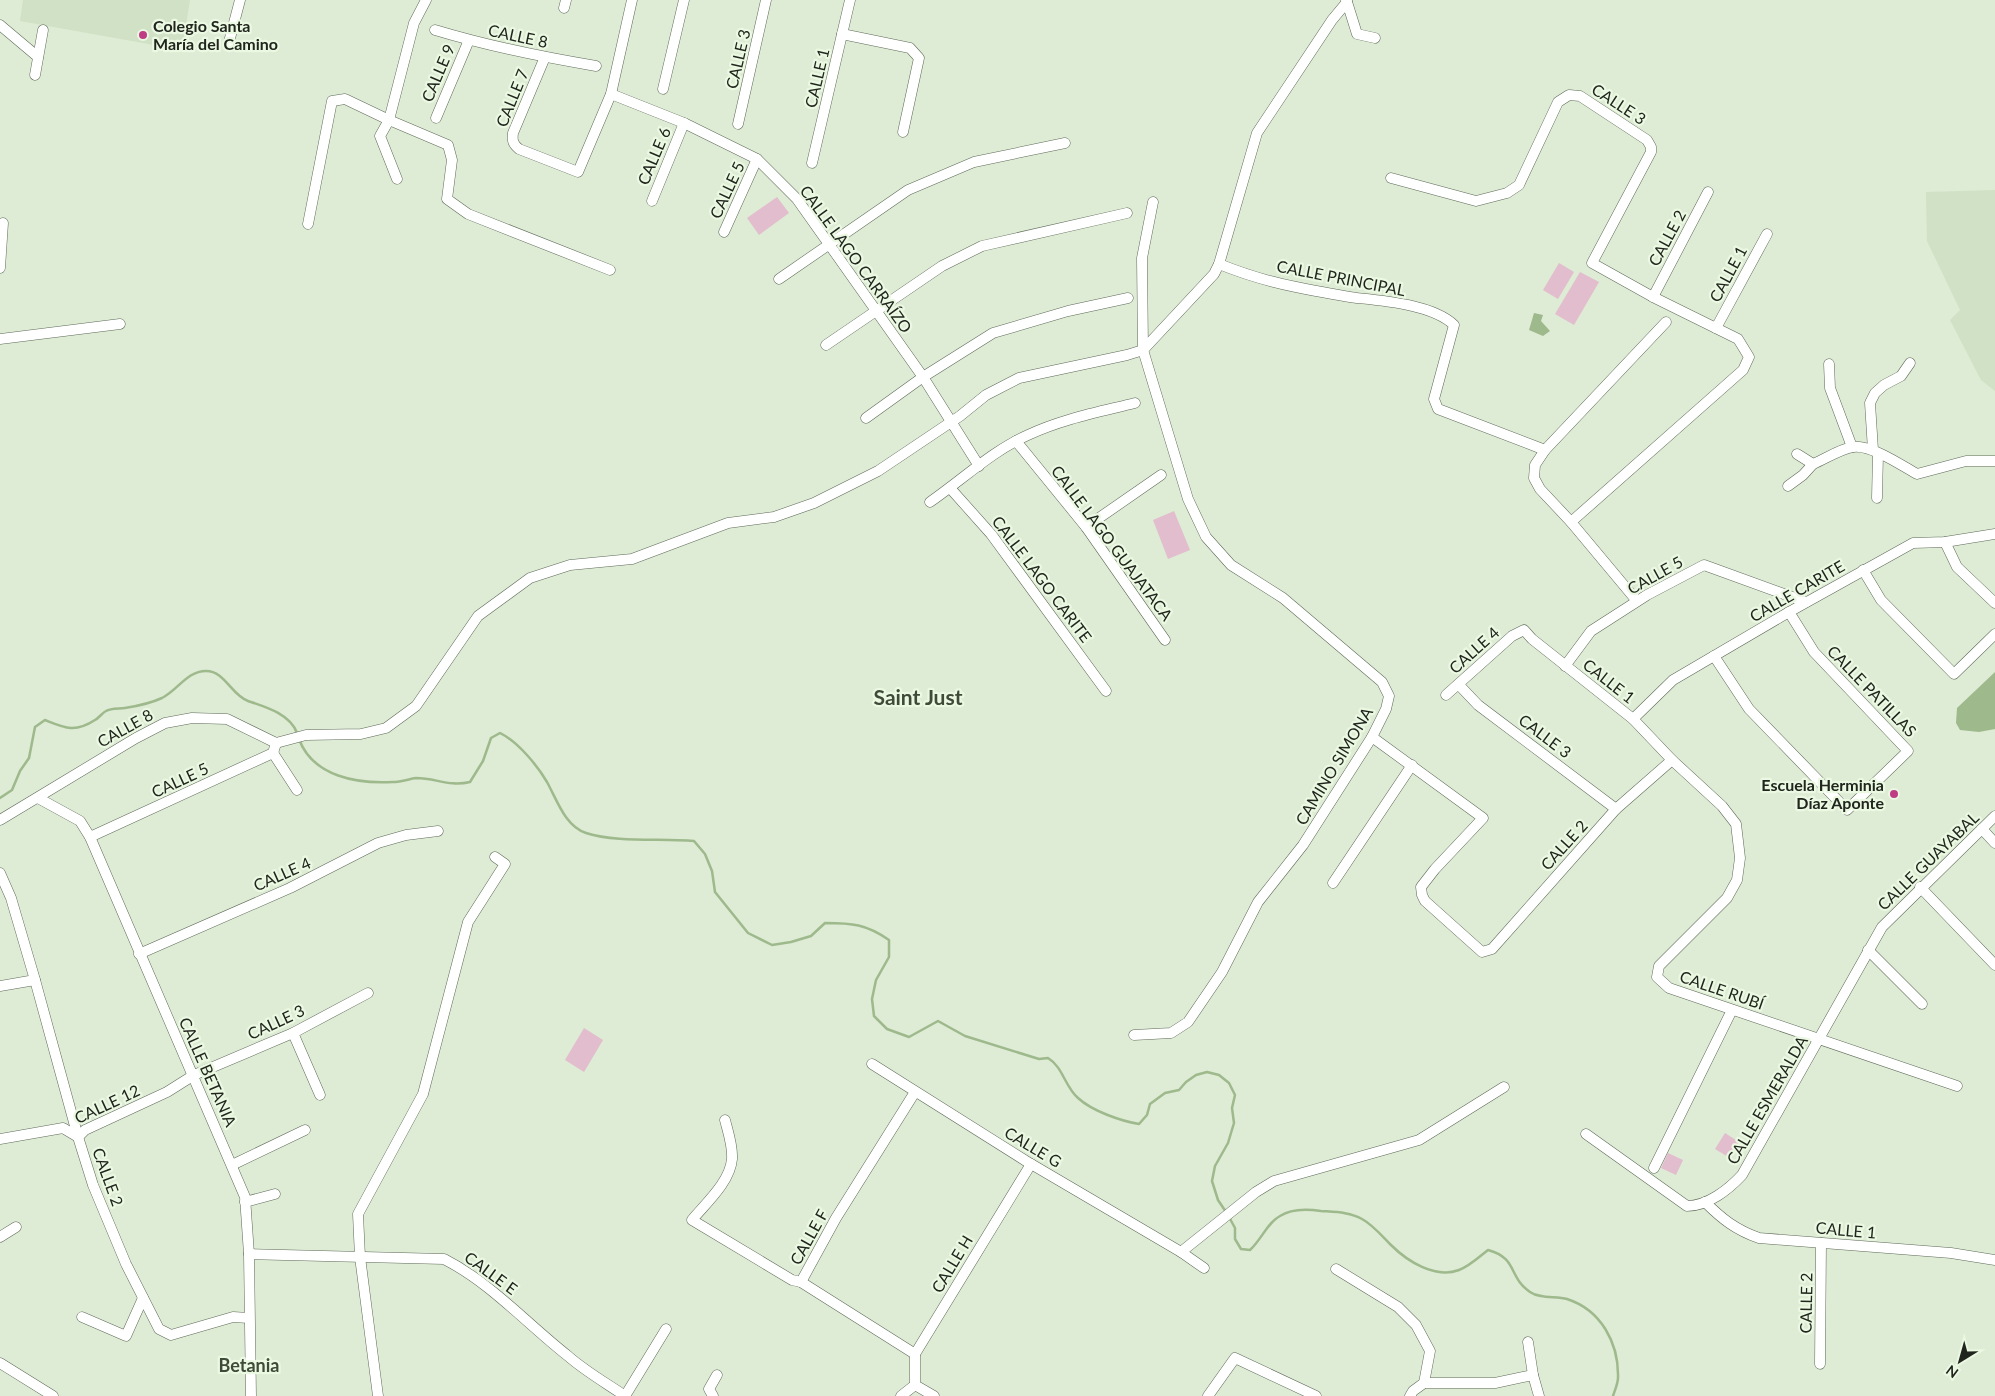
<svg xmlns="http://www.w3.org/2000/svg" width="1995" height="1396" viewBox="0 0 1995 1396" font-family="Lato,sans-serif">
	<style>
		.built { fill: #d0e1c5 }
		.green { fill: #e2bdcd }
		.water { fill: #9eb98c }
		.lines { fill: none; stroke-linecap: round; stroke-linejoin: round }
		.stream { stroke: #9eb98c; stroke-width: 2.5 }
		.street-casing { stroke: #5e6a57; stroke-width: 11 }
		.street { stroke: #fff; stroke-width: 10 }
		.poi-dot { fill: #be3d85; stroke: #ebf8e2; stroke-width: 2 }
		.labels { text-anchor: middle; stroke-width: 4.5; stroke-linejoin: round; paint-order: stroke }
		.poi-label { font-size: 16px; font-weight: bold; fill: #20251d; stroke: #ebf8e2; text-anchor: start }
		.street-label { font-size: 16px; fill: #20251d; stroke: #ebf8e2 }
		.neighbourhood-label { font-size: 18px; font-weight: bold; fill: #3f4a38; stroke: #ebf8e2 }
		.district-label { font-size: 21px; font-weight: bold; fill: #3f4a38; stroke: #ebf8e2 }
	</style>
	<rect width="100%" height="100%" fill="#deebd5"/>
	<!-- built -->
	<g class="built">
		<polygon points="23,0 190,0 182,50 20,21"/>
		<polygon points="1995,190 1995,391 1981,380 1950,320 1960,310 1927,241 1926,192"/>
	</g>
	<!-- green -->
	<g class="green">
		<polygon points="777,197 789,213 759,235 747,218"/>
		<polygon points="1559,263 1574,272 1558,299 1543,290"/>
		<polygon points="1580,272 1599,282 1574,325 1555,314"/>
		<polygon points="1174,511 1190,550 1168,559 1153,520"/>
		<polygon points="584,1028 603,1040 584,1072 565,1060"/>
		<polygon points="1725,1133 1739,1142 1730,1158 1715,1149"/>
		<polygon points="1668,1153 1683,1160 1676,1175 1661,1168"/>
	</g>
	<!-- water -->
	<g class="water">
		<polygon points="1534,313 1543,315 1541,321 1550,331 1543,336 1529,330"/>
		<polygon points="1995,672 1995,729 1979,732 1960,730 1956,723 1957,708"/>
	</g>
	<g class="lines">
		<!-- stream -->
		<g class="stream">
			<path d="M 299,739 C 313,777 358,784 393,782 C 401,782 409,779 416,778 C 436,778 449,787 470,782 L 483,761 L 491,738 L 500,733 C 518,742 537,765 547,782 C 557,800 565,826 586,833 C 617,843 661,838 694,841 L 705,854 L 712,871 L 715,892 L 748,933 L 772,945 L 791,942 L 811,936 L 825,923 C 852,923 866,924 889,940 L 889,957 L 876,980 L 872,999 L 874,1016 L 887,1029 L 909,1037 L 938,1021 L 965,1036 L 1039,1059 L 1048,1058 C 1063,1067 1065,1087 1078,1098 C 1092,1111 1121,1121 1139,1124 L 1147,1115 L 1150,1104 L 1165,1093 L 1179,1090 L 1186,1082 L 1196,1075 L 1207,1072 L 1219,1075 L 1229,1083 L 1235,1095 L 1232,1108 L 1234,1123 L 1228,1143 L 1215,1166 L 1212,1181 L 1218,1200 L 1226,1212"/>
			<path d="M 0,798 L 12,790 L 20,771 L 29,758 L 35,727 L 45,720 C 65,728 75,733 95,720 C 99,718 102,713 106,711 C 111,708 120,709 125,708 C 138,706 151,703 162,698 C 178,690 187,671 206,671 C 225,671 231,695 248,701 C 266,707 290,714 297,733"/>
			<path d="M 1229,1217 L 1235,1228 L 1235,1239 L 1241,1249 L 1250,1250 C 1262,1239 1267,1223 1280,1216 C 1292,1208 1308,1209 1321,1211 C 1335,1212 1350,1212 1362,1219 C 1373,1225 1382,1236 1391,1245 C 1407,1261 1435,1279 1459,1270 C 1470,1266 1479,1257 1488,1250 C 1518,1258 1508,1277 1530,1292 C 1540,1299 1556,1296 1567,1299 C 1601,1310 1619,1343 1618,1378 C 1618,1383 1615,1390 1613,1396"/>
		</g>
		<!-- street casing -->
		<g class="street-casing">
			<g id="street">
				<polyline points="1347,2 1357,34 1375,38"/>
				<polyline points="564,8 566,0"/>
				<polyline points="0,25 38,57"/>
				<path d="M 435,30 C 488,46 542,57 596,66"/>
				<polyline points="842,34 910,48 919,58 903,132"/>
				<polyline points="229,42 240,0"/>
				<path d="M 545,57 L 513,133 C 512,141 513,144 519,149 L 578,172 L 611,94 L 632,0"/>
				<polyline points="35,75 43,30"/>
				<polyline points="663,89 684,0"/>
				<polyline points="611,94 684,123 757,159 797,199 923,377 979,466"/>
				<polyline points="436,118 469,40"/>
				<polyline points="738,124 766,0"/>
				<polyline points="812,163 850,0"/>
				<polyline points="1391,178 1476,201 1507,193 1519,185 1558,102 1569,95 1580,96 1647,140 1651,147 1651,152 1592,263 1653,297 1738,339 1749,357 1743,370 1571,522"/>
				<polyline points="397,179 380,136 389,120 414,23 426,0"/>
				<polyline points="652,201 684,123"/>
				<polyline points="308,224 332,101 345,99 389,120 448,145 452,160 447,199 468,214 610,270"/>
				<polyline points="724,232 757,159"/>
				<path d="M 1219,264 C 1244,274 1270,282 1296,287 C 1316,291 1336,295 1357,298 C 1386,301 1433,305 1454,325 L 1434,399 L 1438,409 L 1545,450"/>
				<polyline points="0,268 3,223"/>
				<polyline points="779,279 908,190 974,162 1065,143"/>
				<polyline points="1653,297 1708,192"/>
				<polyline points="1716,328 1767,234"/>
				<polyline points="0,339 120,324"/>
				<polyline points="826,345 942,266 982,246 1127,213"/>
				<polyline points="1829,364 1830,388 1852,447"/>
				<polyline points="866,418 923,377 993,333 1068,311 1128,298"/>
				<polyline points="1016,441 1086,527 1165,640"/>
				<polyline points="1873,450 1870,403 1875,393 1884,385 1901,376 1910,363"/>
				<path d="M 1797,454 L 1813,464 C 1825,459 1840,449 1853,447 C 1870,444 1901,465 1917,474 L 1966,461 L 1995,461"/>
				<polyline points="1788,486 1803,475 1813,464"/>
				<polyline points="950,488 991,534 1106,691"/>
				<polyline points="1877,498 1878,454"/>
				<path d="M 930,502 C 962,480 992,451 1028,435 C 1062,419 1099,412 1135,403"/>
				<polyline points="1086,527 1161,475"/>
				<polyline points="1945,542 1957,567 1995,603"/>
				<polyline points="1863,570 1881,600 1954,674 1995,634"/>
				<polyline points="1637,601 1571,522 1540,489 1534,478 1535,465 1545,450 1666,322"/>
				<polyline points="1714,656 1749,709 1847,810 1908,751 1814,652 1789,612"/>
				<polyline points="1565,666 1591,631 1647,595 1704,565 1806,602"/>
				<polyline points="1459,685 1478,705 1616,809"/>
				<polyline points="1446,695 1512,636 1524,630 1532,639 1633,719 1672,760 1722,806 1736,824 1740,858 1737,880 1727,898 1659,966 1657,977 1669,988 1957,1086"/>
				<polyline points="1633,719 1673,680 1789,612 1913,543 1945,542 1995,534"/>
				<polyline points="1372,737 1483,818 1435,869 1421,887 1422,895 1425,901 1482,952 1492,949 1616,809 1672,760"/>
				<polyline points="276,743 306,735 361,734 386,728 416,706 478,616 530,578 570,565 632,559 728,523 774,517 814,503 878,471 960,416 986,395 1019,378 1127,355 1143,350 1214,274 1219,264 1257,133 1332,20 1347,2 1346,0"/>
				<polyline points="273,753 297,790"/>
				<polyline points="38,798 80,821 90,837 245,1197 249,1254 251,1396"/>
				<polyline points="0,820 136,738 165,723 192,718 227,719 276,743"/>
				<polyline points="1982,829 1995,843"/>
				<polyline points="90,837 273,753 276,743"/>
				<polyline points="0,873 11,898 35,980 78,1137 93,1185 126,1264 159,1329 171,1335 233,1317 249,1318"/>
				<polyline points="1333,883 1412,765"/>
				<polyline points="1920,887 1995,965"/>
				<polyline points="1868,950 1922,1004"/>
				<polyline points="139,954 290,888 378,843 406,835 438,831"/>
				<polyline points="0,986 35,980"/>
				<polyline points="293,1033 320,1095"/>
				<polyline points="1134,1035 1171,1033 1188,1022 1222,972 1258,902 1303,845 1372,737 1386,709 1389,696 1382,682 1283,598 1231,565 1206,537 1188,499 1143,350 1142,258 1153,202"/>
				<polyline points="872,1064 1026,1161 1181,1252 1204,1268"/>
				<path d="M 725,1120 C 728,1132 733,1146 732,1159 C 730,1182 706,1203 692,1220 L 792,1280 L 801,1282 L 915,1354"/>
				<path d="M 1586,1134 L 1687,1206 C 1708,1206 1729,1189 1742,1175 L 1882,927 L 1995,816"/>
				<polyline points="0,1139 63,1128 78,1137 85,1130 167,1092 194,1075 293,1033 368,993"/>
				<polyline points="232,1165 305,1130"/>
				<polyline points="1654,1168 1732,1010"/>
				<polyline points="245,1202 275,1194"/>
				<path d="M 1705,1202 C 1722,1219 1736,1230 1759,1238 L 1951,1253 L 1995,1260"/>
				<polyline points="0,1237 16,1227"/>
				<polyline points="1181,1252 1256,1192 1274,1181 1419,1140 1504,1087"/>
				<path d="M 249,1254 L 444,1259 C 491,1283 526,1323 568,1356 C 585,1371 606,1383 625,1396"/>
				<polyline points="1336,1269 1398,1307 1416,1325 1430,1351 1424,1383"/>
				<polyline points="801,1282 836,1218 915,1092"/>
				<polyline points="82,1317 126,1336 143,1298"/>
				<polyline points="1528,1342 1533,1375 1539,1396"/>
				<polyline points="0,1363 53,1396"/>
				<polyline points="1820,1364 1821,1243"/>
				<polyline points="915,1385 915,1354 1031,1164"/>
				<polyline points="915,1385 934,1396"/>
				<polyline points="378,1396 360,1257 358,1214 423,1094 468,922 505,864 495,857"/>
				<polyline points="625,1396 666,1329"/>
				<polyline points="713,1396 709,1389 717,1375"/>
				<polyline points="901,1396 915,1385"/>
				<polyline points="1208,1396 1235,1358 1316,1396"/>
				<polyline points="1410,1396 1413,1391 1424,1383 1495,1383 1533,1375"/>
			</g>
		</g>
		<!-- street -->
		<use href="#street" class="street"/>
	</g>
	<!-- markers -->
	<g class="poi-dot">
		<circle cx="143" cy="35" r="5"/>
		<circle cx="1894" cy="794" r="5"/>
	</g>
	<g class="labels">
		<!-- poi labels -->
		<g class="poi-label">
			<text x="153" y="32">Colegio Santa<tspan x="153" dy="18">María del Camino</tspan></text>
			<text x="1884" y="791" text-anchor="end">Escuela Herminia<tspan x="1884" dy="18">Díaz Aponte</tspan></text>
		</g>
		<!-- street labels -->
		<g class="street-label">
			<text transform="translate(518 36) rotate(12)" y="6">CALLE 8</text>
			<text transform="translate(738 59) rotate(-77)" y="6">CALLE 3</text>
			<text transform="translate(438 73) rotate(-67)" y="6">CALLE 9</text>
			<text transform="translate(817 78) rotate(-77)" y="6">CALLE 1</text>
			<text transform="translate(512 98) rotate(-68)" y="6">CALLE 7</text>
			<text transform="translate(1619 104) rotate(33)" y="6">CALLE 3</text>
			<text transform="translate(654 156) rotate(-67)" y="6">CALLE 6</text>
			<text transform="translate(727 190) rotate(-65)" y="6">CALLE 5</text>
			<text transform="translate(1667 238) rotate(-62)" y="6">CALLE 2</text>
			<text transform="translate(856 259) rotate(54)" y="6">CALLE LAGO CARRAÍZO</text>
			<text transform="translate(1728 274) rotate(-62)" y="6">CALLE 1</text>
			<text transform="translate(1341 278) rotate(11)" y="6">CALLE PRINCIPAL</text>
			<text transform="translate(1112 543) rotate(53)" y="6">CALLE LAGO GUAJATACA</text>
			<text transform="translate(1655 575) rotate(-29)" y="6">CALLE 5</text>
			<text transform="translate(1042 579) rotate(53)" y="6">CALLE LAGO CARITE</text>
			<text transform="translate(1797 591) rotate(-30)" y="6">CALLE CARITE</text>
			<text transform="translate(1474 650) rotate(-42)" y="6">CALLE 4</text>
			<text transform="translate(1609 681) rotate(38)" y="6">CALLE 1</text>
			<text transform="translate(1872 691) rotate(46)" y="6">CALLE PATILLAS</text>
			<text transform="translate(125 728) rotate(-29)" y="6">CALLE 8</text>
			<text transform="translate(1545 736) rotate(37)" y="6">CALLE 3</text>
			<text transform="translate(1334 766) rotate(-59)" y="6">CAMINO SIMONA</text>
			<text transform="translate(180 780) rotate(-25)" y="6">CALLE 5</text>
			<text transform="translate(1564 845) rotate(-48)" y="6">CALLE 2</text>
			<text transform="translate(1928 861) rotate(-44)" y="6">CALLE GUAYABAL</text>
			<text transform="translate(282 874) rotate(-24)" y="6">CALLE 4</text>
			<text transform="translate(1722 990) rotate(19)" y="6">CALLE RUBÍ</text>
			<text transform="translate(276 1022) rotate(-25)" y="6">CALLE 3</text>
			<text transform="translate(208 1072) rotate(66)" y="6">CALLE BETANIA</text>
			<text transform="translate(1767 1100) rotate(-60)" y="6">CALLE ESMERALDA</text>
			<text transform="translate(107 1104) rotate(-25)" y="6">CALLE 12</text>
			<text transform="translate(1033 1147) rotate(31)" y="6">CALLE G</text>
			<text transform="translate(108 1177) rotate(70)" y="6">CALLE 2</text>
			<text transform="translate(1846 1230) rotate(5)" y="6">CALLE 1</text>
			<text transform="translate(809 1237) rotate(-61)" y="6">CALLE F</text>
			<text transform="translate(952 1264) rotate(-59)" y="6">CALLE H</text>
			<text transform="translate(491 1273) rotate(36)" y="6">CALLE E</text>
			<text transform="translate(1806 1303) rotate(-89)" y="6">CALLE 2</text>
		</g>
		<!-- neighbourhood labels -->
		<g class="neighbourhood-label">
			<text x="249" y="1372">Betania</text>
		</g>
		<!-- district labels -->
		<g class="district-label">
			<text x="918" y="705">Saint Just</text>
		</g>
	</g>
	<!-- north arrow -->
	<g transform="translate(1960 1361) rotate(217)" stroke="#ebf8e2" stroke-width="4" paint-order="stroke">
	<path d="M0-4L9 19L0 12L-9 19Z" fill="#20251d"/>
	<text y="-8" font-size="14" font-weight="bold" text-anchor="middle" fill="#20251d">N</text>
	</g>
</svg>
